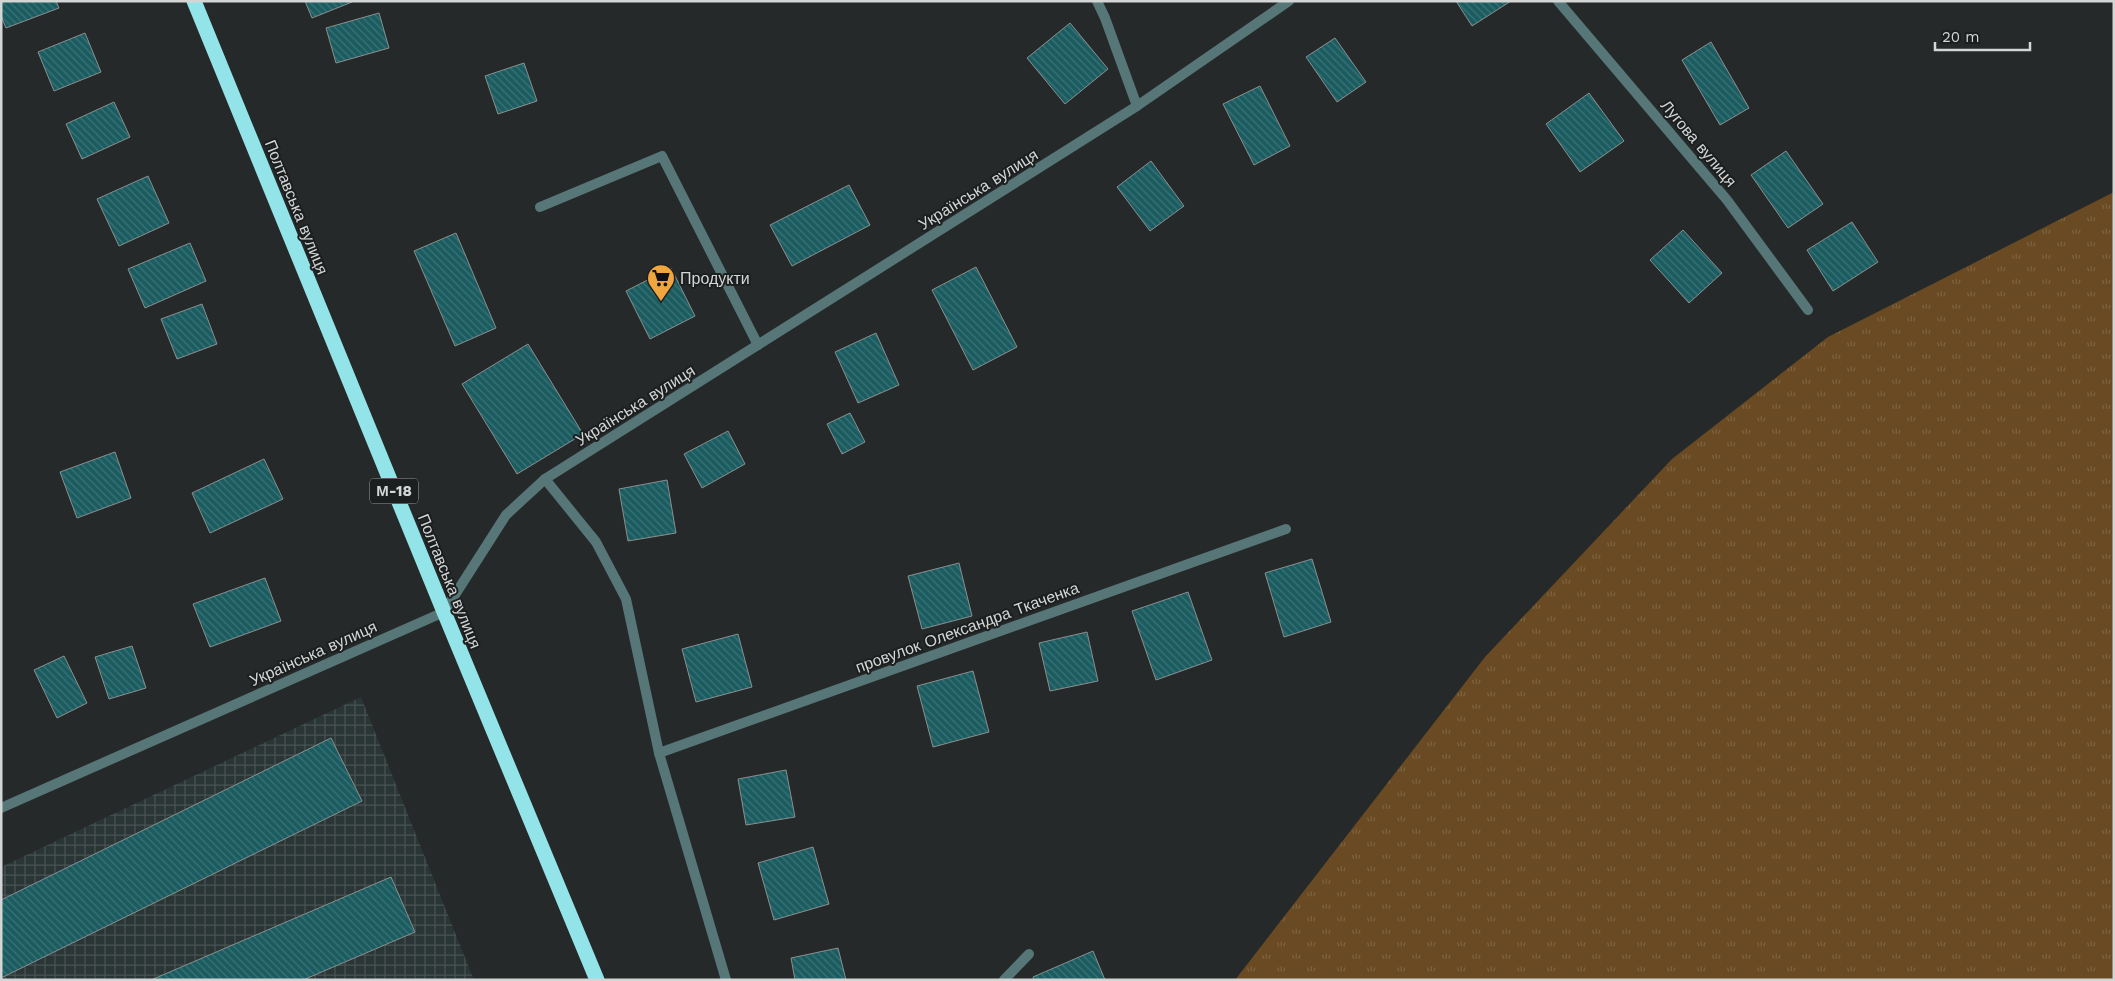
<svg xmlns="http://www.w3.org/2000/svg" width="2115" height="981" viewBox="0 0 2115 981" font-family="'Work Sans',sans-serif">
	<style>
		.industrial { fill: url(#industrial-grid) }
		.grass { fill: url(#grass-tufts) }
		.building { fill: url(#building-back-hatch); stroke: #8b8f8f }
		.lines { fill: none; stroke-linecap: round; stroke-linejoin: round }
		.lane { stroke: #577678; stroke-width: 10 }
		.street { stroke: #577678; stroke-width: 10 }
		.highway { stroke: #92e4e9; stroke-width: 15 }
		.labels { text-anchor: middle; stroke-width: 4; stroke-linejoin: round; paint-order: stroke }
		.shield { fill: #1c1f1f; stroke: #9d9f9f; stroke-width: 1 }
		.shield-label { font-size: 15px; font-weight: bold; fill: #d4d6d6 }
		.street-label { font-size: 16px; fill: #d4d6d6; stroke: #1c1f1f }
		.poi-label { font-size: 16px; fill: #d4d6d6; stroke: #1c1f1f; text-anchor: start }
	</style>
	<defs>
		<pattern id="industrial-grid" width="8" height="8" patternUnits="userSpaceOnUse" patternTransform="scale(1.25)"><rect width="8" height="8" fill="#2a3535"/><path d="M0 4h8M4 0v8" fill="none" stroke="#485252"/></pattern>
		<pattern id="grass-tufts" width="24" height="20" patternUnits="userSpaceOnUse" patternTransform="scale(1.25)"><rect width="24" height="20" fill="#694a22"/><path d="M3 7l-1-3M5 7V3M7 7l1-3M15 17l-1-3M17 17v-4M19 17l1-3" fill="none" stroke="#7e6341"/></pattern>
		<pattern id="building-back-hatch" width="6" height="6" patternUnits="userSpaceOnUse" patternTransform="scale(1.25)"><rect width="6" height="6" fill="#1b5c60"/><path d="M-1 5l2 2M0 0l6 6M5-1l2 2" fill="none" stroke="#3b7376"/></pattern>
	</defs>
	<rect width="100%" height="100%" fill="#252929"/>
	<!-- industrial -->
	<polygon class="industrial" points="361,697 474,980 1,980 1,867"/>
	<!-- grass -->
	<polygon class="grass" points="2114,192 2114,980 1235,980 1485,657 1672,459 1828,337"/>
	<!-- building -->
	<g class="building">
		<polygon points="1,1 56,1 59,8 6,28 1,16"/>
		<polygon points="305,1 351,1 352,2 312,18"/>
		<polygon points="1456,1 1511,1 1472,26"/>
		<polygon points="379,13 389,48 336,63 326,28"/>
		<polygon points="1070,23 1108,69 1065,104 1027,58"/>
		<polygon points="85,33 101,72 54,91 38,52"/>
		<polygon points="1335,38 1366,82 1337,102 1306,57"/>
		<polygon points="1711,42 1749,108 1720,125 1682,60"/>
		<polygon points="524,63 537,101 498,114 485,76"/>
		<polygon points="1260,86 1290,146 1254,165 1223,104"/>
		<polygon points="1589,93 1624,141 1580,172 1546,124"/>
		<polygon points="114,102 130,137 82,159 66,124"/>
		<polygon points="1786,151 1823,204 1788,228 1751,175"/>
		<polygon points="1151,161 1184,206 1150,231 1117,187"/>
		<polygon points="148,176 169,223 119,246 97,199"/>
		<polygon points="849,185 870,225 792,266 770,225"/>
		<polygon points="1852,222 1878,262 1833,291 1807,250"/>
		<polygon points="1683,230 1722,273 1689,303 1650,260"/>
		<polygon points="456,233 496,328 455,346 414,251"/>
		<polygon points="190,243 206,281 145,308 128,269"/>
		<polygon points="976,267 1017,347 973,370 932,290"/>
		<polygon points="671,268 695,316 650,339 626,291"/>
		<polygon points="202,304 217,344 177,359 161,319"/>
		<polygon points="876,333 899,385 858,403 835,352"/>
		<polygon points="528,344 583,434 517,474 462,384"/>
		<polygon points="850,413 865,442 842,454 827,424"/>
		<polygon points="728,431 745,464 702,488 684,454"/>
		<polygon points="115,452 131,498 77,518 60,472"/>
		<polygon points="264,459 283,499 210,533 192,493"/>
		<polygon points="667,480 676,533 628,541 619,489"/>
		<polygon points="1312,559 1331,622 1284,637 1265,573"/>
		<polygon points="959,563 972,616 922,629 908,576"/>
		<polygon points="265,578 281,621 210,647 193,604"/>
		<polygon points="1188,592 1212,660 1156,680 1132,611"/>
		<polygon points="1087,632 1098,681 1050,691 1039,643"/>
		<polygon points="738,634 752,687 696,702 682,649"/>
		<polygon points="132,646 146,688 109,699 95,657"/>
		<polygon points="64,656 87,703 57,718 34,670"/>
		<polygon points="973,671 989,732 933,747 917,686"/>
		<polygon points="331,738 362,801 1,978 1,900"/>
		<polygon points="786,770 795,817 746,825 738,779"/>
		<polygon points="813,847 829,904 774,920 758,863"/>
		<polygon points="391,877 415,932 303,980 151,980"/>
		<polygon points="838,948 846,980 795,980 791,958"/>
		<polygon points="1093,951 1105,980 1034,980 1033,977"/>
	</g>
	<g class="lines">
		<!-- lane -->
		<g class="lane">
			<polyline points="540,207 662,156 758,345"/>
			<polyline points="1004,980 1029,954"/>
		</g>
		<!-- street -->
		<g class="street">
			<polyline points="1097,1 1105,18 1137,106"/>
			<polyline points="1558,1 1727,200 1808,310"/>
			<polyline points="545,479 596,542 626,599 659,753 726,980"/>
			<polyline points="659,753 1286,529"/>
			<polyline points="1,808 444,612 506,515 545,479 1137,106 1289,1"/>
		</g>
		<!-- highway -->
		<polyline class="highway" points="194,1 444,612 597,980"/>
	</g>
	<!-- icons -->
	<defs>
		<g id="supermarket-pin" transform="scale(1.4375)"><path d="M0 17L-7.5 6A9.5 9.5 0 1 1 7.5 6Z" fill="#f0a63f" stroke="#1c1f1f"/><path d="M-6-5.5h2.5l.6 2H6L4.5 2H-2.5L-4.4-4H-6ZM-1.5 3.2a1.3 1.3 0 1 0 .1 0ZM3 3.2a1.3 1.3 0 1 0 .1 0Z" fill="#111"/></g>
	</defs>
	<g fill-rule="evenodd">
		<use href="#supermarket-pin" x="661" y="278"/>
	</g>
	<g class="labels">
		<!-- shield labels -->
		<rect class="shield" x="370" y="478.5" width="48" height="25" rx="4"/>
		<g class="shield-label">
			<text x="394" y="496">М-18</text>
		</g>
		<!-- street labels -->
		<g class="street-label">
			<text transform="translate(1699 143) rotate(50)" y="6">Лугова вулиця</text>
			<text transform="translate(978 189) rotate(-32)" y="6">Українська вулиця</text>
			<text transform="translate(297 207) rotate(68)" y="6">Полтавська вулиця</text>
			<text transform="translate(635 405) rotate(-32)" y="6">Українська вулиця</text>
			<text transform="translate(450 581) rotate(68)" y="6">Полтавська вулиця</text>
			<text transform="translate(967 627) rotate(-20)" y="6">провулок Олександра Ткаченка</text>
			<text transform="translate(313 653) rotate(-24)" y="6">Українська вулиця</text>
		</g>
		<!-- poi labels -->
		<g class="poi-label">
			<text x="680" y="284">Продукти</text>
		</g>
	</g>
	<!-- border -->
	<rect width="2115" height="981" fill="none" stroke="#d4d6d6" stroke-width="5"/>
	<!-- scale -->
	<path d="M1935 42v8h95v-8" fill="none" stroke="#d4d6d6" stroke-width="2.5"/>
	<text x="1942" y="42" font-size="15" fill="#d4d6d6" stroke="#1c1f1f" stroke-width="4" paint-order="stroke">20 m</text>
</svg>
